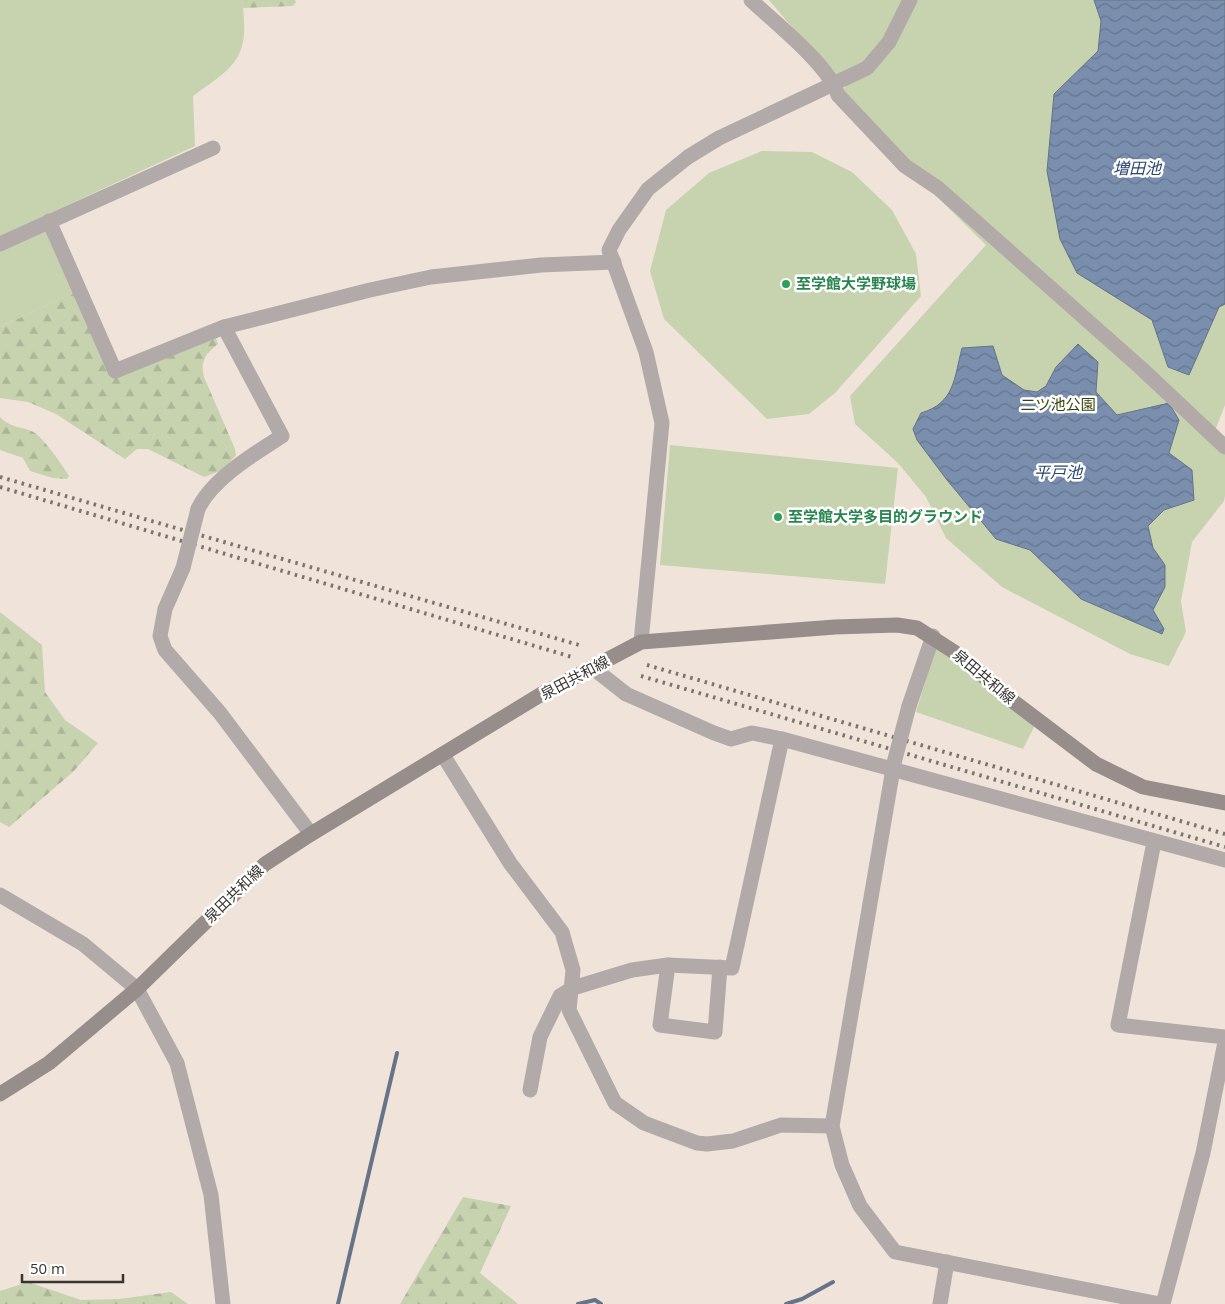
<svg xmlns="http://www.w3.org/2000/svg" width="1225" height="1304" viewBox="0 0 1225 1304" font-family="'Open Sans','Noto Sans JP',sans-serif">
	<style>
		.forest { fill: url(#forest-firs) }
		.park { fill: #c7d2af }
		.water { fill: url(#water-waves); stroke: #667388 }
		.lines { fill: none; stroke-linecap: round; stroke-linejoin: round }
		.stream { stroke: #667388; stroke-width: 4 }
		.minor { stroke: #b1aaa9; stroke-width: 15 }
		.tertiary { stroke: #b1aaa9; stroke-width: 15 }
		.secondary { stroke: #978d8b; stroke-width: 15 }
		.rail { stroke: #7b746e; stroke-width: 4; stroke-dasharray: 2.5 5; stroke-linecap: butt }
		.minor-bridge { stroke: #b1aaa9; stroke-width: 15 }
		.leisure-dot { fill: #2e9e5b; stroke: #fff; stroke-width: 2 }
		.labels { text-anchor: middle; stroke-width: 5; stroke-linejoin: round; paint-order: stroke }
		.leisure-label { font-size: 15px; font-weight: bold; fill: #27864d; stroke: #fff; text-anchor: start }
		.park-label { font-size: 15px; fill: #374403; stroke: #fff }
		.street-label { font-size: 15px; fill: #383430; stroke: #fff }
		.water-label { font-size: 16px; font-style: italic; fill: #294572; stroke: #fff }
	</style>
	<defs>
		<pattern id="forest-firs" width="22" height="20" patternUnits="userSpaceOnUse" patternTransform="scale(1.25)"><rect width="22" height="20" fill="#c7d2af"/><path d="M5 1l3.5 6h-7zM16 11l3.5 6h-7z" fill="#acb597"/></pattern>
		<pattern id="water-waves" width="16" height="10" patternUnits="userSpaceOnUse" patternTransform="scale(1.25)"><rect width="16" height="10" fill="#7a8eae"/><path d="M0 5q4-4 8 0t8 0" fill="none" stroke="#65758e"/></pattern>
	</defs>
	<rect width="100%" height="100%" fill="#f0e4da"/>
	<!-- forest -->
	<g class="forest">
		<polygon points="242,0 295,0 296,2 293,6 243,8"/>
		<path d="M 77,291 L 114,375 L 216,338 L 218,344 C 206,354 200,360 204,377 L 235,449 L 236,455 L 223,470 L 204,477 L 148,449 L 137,449 L 125,459 L 56,414 L 28,402 L 0,398 L 0,327 Z"/>
		<path d="M 0,417 C 11,429 24,426 35,433 C 44,439 64,467 69,476 L 67,479 L 53,478 L 30,471 L 23,458 L 0,450 Z"/>
		<polygon points="0,612 42,645 45,692 65,720 98,743 73,772 9,827 0,822"/>
		<polygon points="463,1197 511,1206 480,1273 518,1304 400,1304"/>
		<polygon points="28,1282 81,1300 119,1299 171,1292 188,1304 0,1304 0,1291"/>
	</g>
	<!-- park -->
	<g class="park">
		<path d="M 0,0 L 242,0 C 250,58 237,65 193,96 L 195,146 L 42,217 L 77,291 L 0,327 Z"/>
		<polygon points="769,0 1225,0 1225,405 1216,428 1225,452 1225,496 1224,501 1192,542 1181,601 1186,632 1169,666 1130,654 1002,587 946,538 926,497 898,463 855,424 850,396 986,245 839,100 846,85 829,71"/>
		<polygon points="762,151 812,152 852,172 892,210 916,254 921,296 835,393 809,414 767,419 664,319 650,271 666,210 709,173"/>
		<polygon points="670,445 898,468 885,584 660,565"/>
		<polygon points="937,643 1036,723 1023,749 916,712"/>
	</g>
	<!-- water -->
	<g class="water">
		<polygon points="1094,0 1225,0 1225,304 1219,307 1189,375 1168,367 1152,320 1077,273 1060,239 1047,171 1054,94 1098,51 1101,21"/>
		<path d="M 1078,344 L 1098,362 L 1096,392 L 1117,415 L 1169,403 L 1179,420 L 1169,453 L 1192,470 L 1194,500 L 1164,510 L 1148,526 L 1153,548 L 1165,565 L 1165,587 L 1153,610 L 1164,629 L 1162,634 L 1081,599 L 1030,550 L 996,539 L 947,480 L 917,440 L 913,429 L 921,413 C 955,403 954,378 962,348 L 993,346 L 1002,375 L 1024,390 L 1037,392 L 1046,386 L 1056,367 Z"/>
	</g>
	<g class="lines">
		<!-- stream -->
		<g class="stream">
			<polyline points="338,1304 397,1053"/>
			<polyline points="578,1304 595,1300 601,1304"/>
			<polyline points="786,1304 802,1299 833,1282"/>
		</g>
		<!-- minor -->
		<g class="minor">
			<path d="M 751,0 C 775,23 829,65 838,95 L 905,166 L 938,188 L 1142,369 L 1225,447"/>
			<polyline points="49,221 115,371 224,327 370,290 431,277 541,265 614,262"/>
			<polyline points="0,244 213,148"/>
			<path d="M 198,509 C 212,479 254,454 282,436 L 224,327"/>
			<polyline points="183,568 165,609 160,636 165,650 220,713 311,834"/>
			<polyline points="641,642 662,423 646,352 609,250 619,230 648,189 688,157 719,138 867,68 889,42 910,0"/>
			<polyline points="593,668 626,694 714,733 731,739 752,733 782,739 1225,860"/>
			<polyline points="909,706 933,636"/>
			<polyline points="443,755 510,863 562,932 573,970 569,1010 615,1103 644,1123 697,1143 707,1144 733,1141 781,1125 832,1126"/>
			<polyline points="894,763 832,1126 842,1165 860,1206 895,1252 1160,1304"/>
			<polyline points="1154,842 1118,1025 1225,1037"/>
			<polyline points="668,965 660,1025 715,1032 720,967"/>
			<polyline points="530,1090 540,1037 560,996 573,988 632,970 668,965 732,968 782,739"/>
			<polyline points="940,1304 947,1262"/>
			<polyline points="1163,1304 1203,1153 1225,1042"/>
		</g>
		<!-- tertiary -->
		<polyline class="tertiary" points="0,895 83,944 137,989 177,1063 211,1195 223,1304"/>
		<!-- secondary -->
		<polyline class="secondary" points="0,1094 49,1063 137,989 265,864 311,834 540,695 641,642 835,627 897,625 917,628 959,655 1014,702 1096,764 1143,787 1225,803"/>
		<!-- rail -->
		<g class="rail">
			<polyline points="0,477 579,645"/>
			<polyline points="0,487 572,657"/>
			<polyline points="647,665 1225,834"/>
			<polyline points="641,676 1225,847"/>
		</g>
		<!-- minor-bridge -->
		<g class="minor-bridge">
			<polyline points="183,568 198,509"/>
			<polyline points="894,763 909,706"/>
		</g>
	</g>
	<!-- markers -->
	<g class="leisure-dot">
		<circle cx="786" cy="284" r="5"/>
		<circle cx="778" cy="517" r="5"/>
	</g>
	<g class="labels">
		<!-- leisure labels -->
		<g class="leisure-label">
			<text x="796" y="289">至学館大学野球場</text>
			<text x="788" y="522">至学館大学多目的グラウンド</text>
		</g>
		<!-- park labels -->
		<g class="park-label">
			<text x="1058" y="410">二ツ池公園</text>
		</g>
		<!-- street labels -->
		<g class="street-label">
			<text transform="translate(984 677) rotate(40)" y="5">泉田共和線</text>
			<text transform="translate(575 678) rotate(-28)" y="5">泉田共和線</text>
			<text transform="translate(234 894) rotate(-44)" y="5">泉田共和線</text>
		</g>
		<!-- water labels -->
		<g class="water-label">
			<text x="1137" y="174">増田池</text>
			<text x="1058" y="478">平戸池</text>
		</g>
	</g>
	<!-- scale -->
	<path d="M22 1274v8h101v-8" fill="none" stroke="#383430" stroke-width="2.5"/>
	<text x="30" y="1274" font-size="15" fill="#383430" stroke="#ffffff" stroke-width="4" paint-order="stroke">50 m</text>
</svg>
